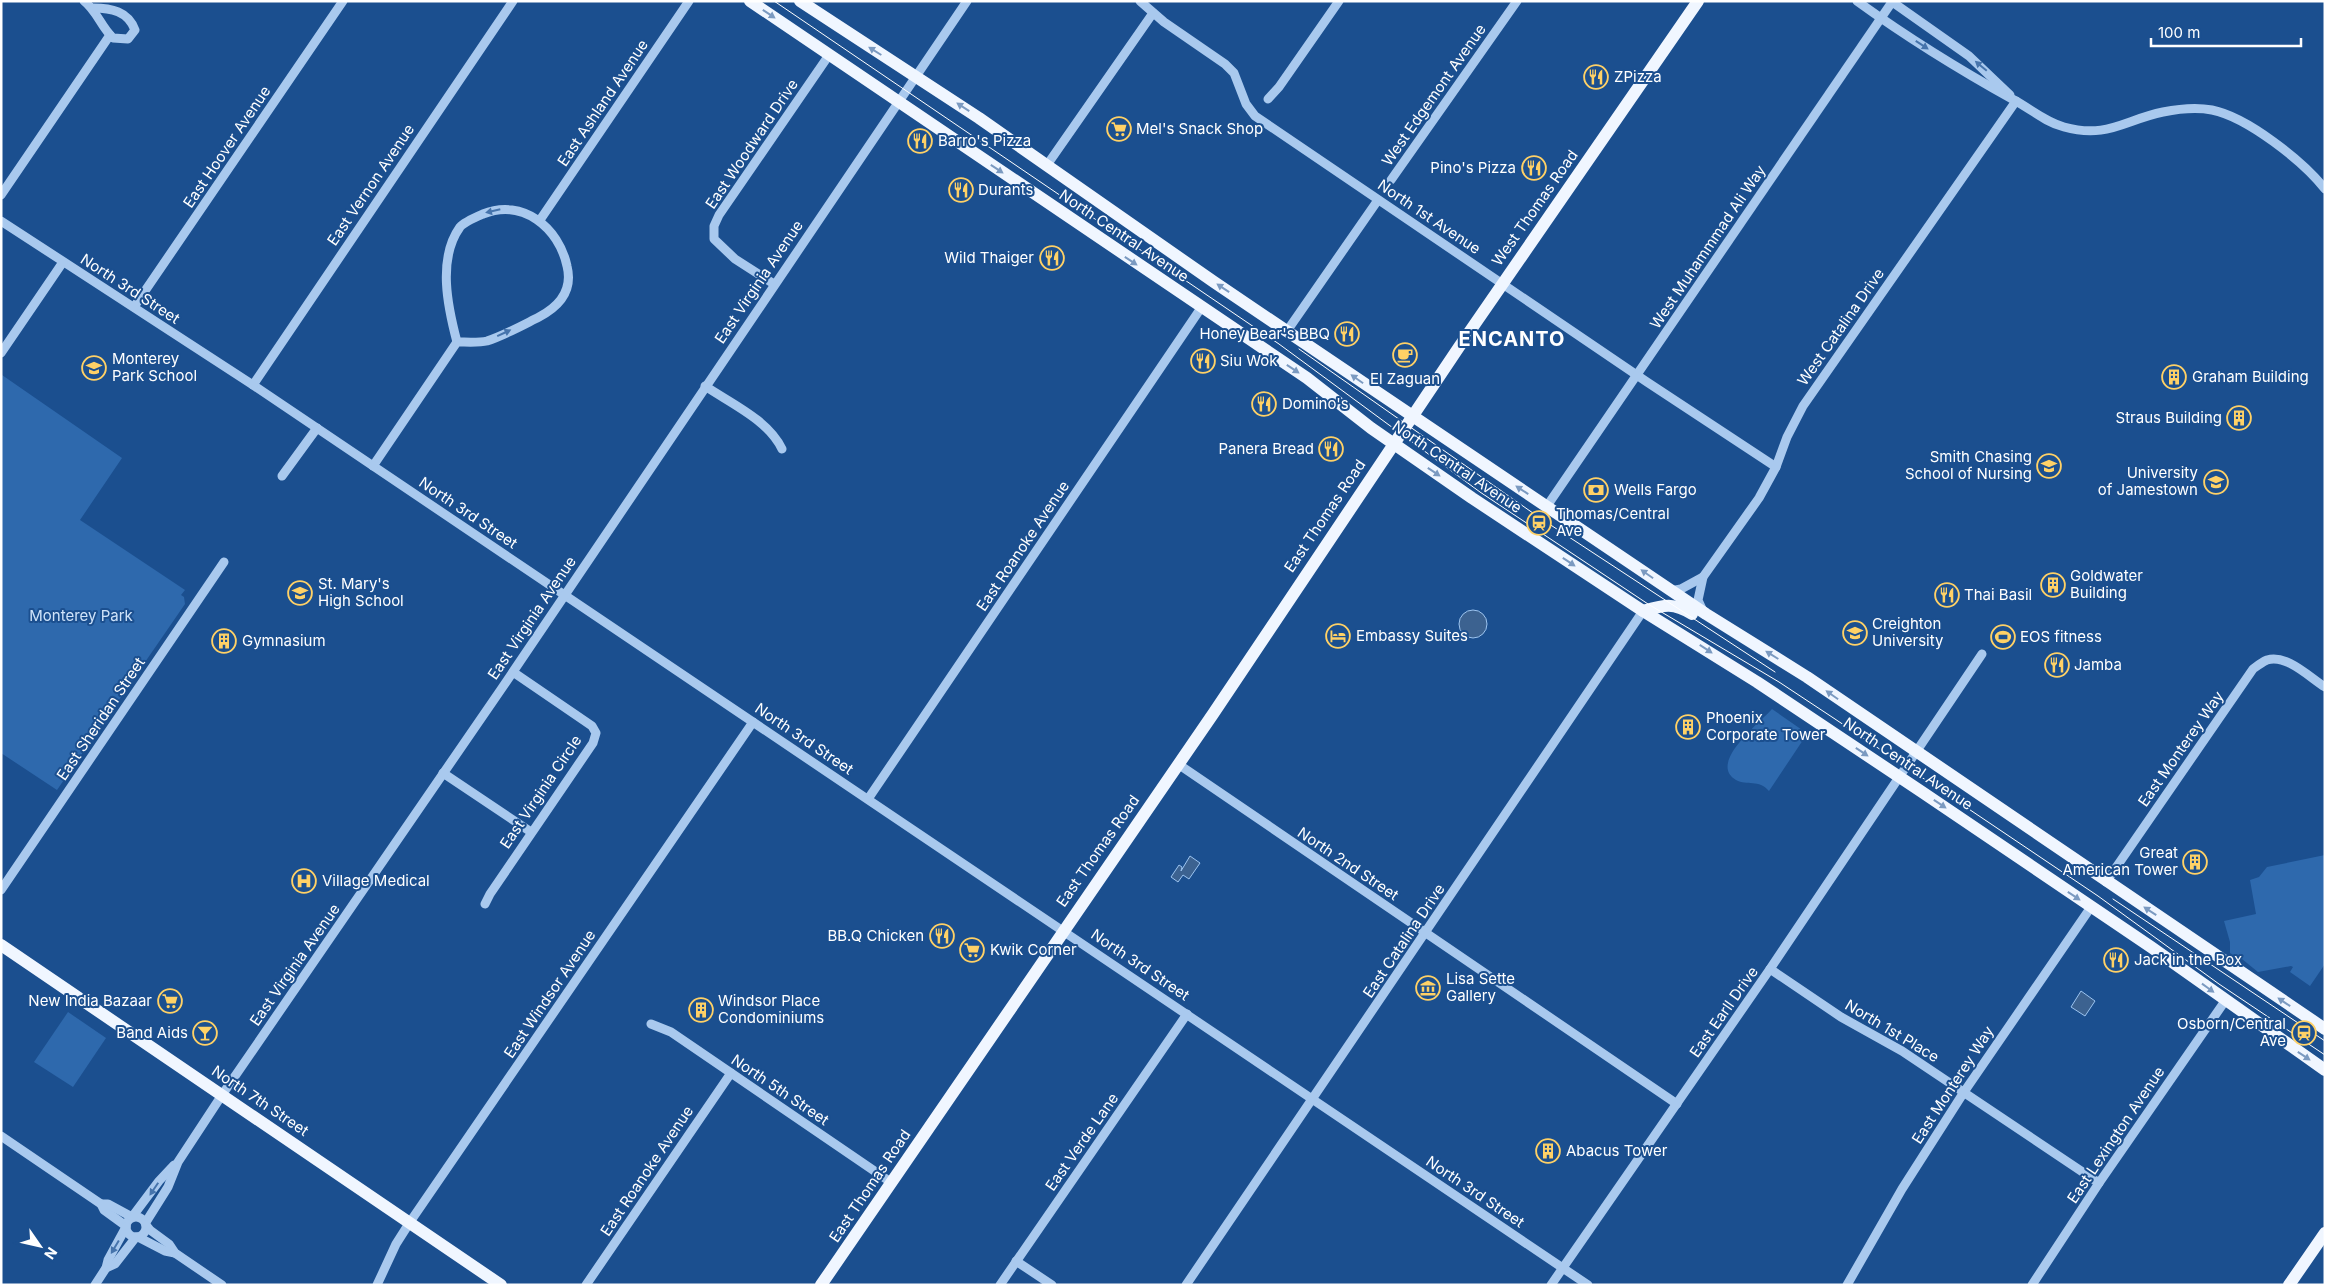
<svg xmlns="http://www.w3.org/2000/svg" width="2326" height="1286" viewBox="0 0 2326 1286" font-family="Inter,sans-serif">
	<style>
		.green { fill: #2e69ad }
		.water { fill: #3c6290; stroke: #9cc4f0 }
		.lines { fill: none; stroke-linecap: round; stroke-linejoin: round }
		.minor { stroke: #a9c9ee; stroke-width: 9 }
		.major { stroke: #f0f6ff; stroke-width: 12 }
		.tram { stroke: #fff; stroke-width: 1 }
		.oneway { fill: #7b9ac1 }
		.oneway2 { fill: #4674ac }
		.labels { text-anchor: middle; stroke-width: 4; stroke-linejoin: round; paint-order: stroke }
		.poi-label { font-size: 15px; fill: #fff; stroke: #1b4f8f; text-anchor: start }
		.street-label { font-size: 15px; fill: #fff; stroke: #1b4f8f }
		.park-label { font-size: 15px; fill: #cfe3fa; stroke: #1b4f8f }
		.district-label { font-size: 20px; font-weight: bold; letter-spacing: 1px; fill: #fff; stroke: #1b4f8f }
	</style>
	<rect width="100%" height="100%" fill="#1b4f8f"/>
	<!-- green -->
	<g class="green">
		<polygon points="2,375 122,458 80,520 185,590 181,595 184,597 185,604 57,790 1,753"/>
		<path d="M 1772,709 L 1805,732 L 1803,735 L 1805,737 L 1769,791 C 1759,779 1747,786 1736,780 C 1707,763 1761,722 1772,709 Z"/>
		<polygon points="2325,855 2325,964 2310,986 2290,972 2293,967 2291,966 2258,972 2242,959 2241,960 2230,953 2230,942 2224,921 2256,914 2250,880 2259,877 2267,867"/>
		<polygon points="68,1012 106,1038 73,1087 34,1062"/>
	</g>
	<!-- water -->
	<g class="water">
		<circle cx="1473" cy="624" r="14"/>
		<polygon points="1190,856 1200,863 1189,879 1183,875 1178,882 1171,877 1179,865 1182,867 1181,871"/>
		<polygon points="2081,991 2095,1001 2085,1016 2071,1007"/>
	</g>
	<g class="lines">
		<!-- minor -->
		<g class="minor">
			<path d="M 84,1 C 97,11 101,27 113,38 L 128,39 L 135,30 C 128,11 111,8 93,8"/>
			<polyline points="1140,1 1164,22 1225,64 1234,73 1246,104 1255,116 1647,382 1776,467"/>
			<path d="M 1857,1 C 1908,38 1960,70 2014,100 C 2031,109 2045,122 2064,127 C 2107,139 2124,120 2163,112 C 2178,109 2196,107 2212,110 C 2247,117 2303,161 2325,189"/>
			<polyline points="1891,1 1969,56 2010,95"/>
			<polyline points="1268,99 1279,87 1339,1"/>
			<polyline points="1047,165 1153,13"/>
			<polyline points="1391,180 1517,1"/>
			<polyline points="1,195 110,35"/>
			<polyline points="540,220 689,1"/>
			<polyline points="1,221 253,385 1588,1285"/>
			<polyline points="774,284 735,259 714,239 714,226 719,215 829,55"/>
			<polyline points="134,307 343,1"/>
			<polyline points="1287,331 1378,200"/>
			<polyline points="1,353 63,262"/>
			<polyline points="253,385 513,1"/>
			<path d="M 705,386 C 732,404 768,420 782,449"/>
			<path d="M 373,466 L 457,342 C 448,308 437,259 460,227 C 464,222 476,217 483,214 C 523,198 559,228 567,266 C 573,290 560,306 539,317 C 523,325 505,335 487,341 C 479,343 466,342 457,342"/>
			<polyline points="282,476 317,428"/>
			<polyline points="1547,506 1892,2"/>
			<polyline points="1670,591 1681,589 1703,577"/>
			<polyline points="1703,611 1698,600 1703,577 1759,498 1776,467 1787,437 1803,406 2016,101"/>
			<polyline points="1178,764 1677,1104"/>
			<polyline points="443,773 531,832"/>
			<polyline points="868,799 1201,308"/>
			<path d="M 2106,882 L 2253,669 C 2257,666 2262,662 2267,660 C 2287,654 2309,677 2325,687"/>
			<polyline points="1,890 224,562"/>
			<polyline points="485,904 490,894 593,743 596,733 592,726 513,672"/>
			<polyline points="1770,969 1841,1017 1902,1051 2099,1183"/>
			<polyline points="651,1024 671,1032 892,1183"/>
			<polyline points="1,1136 101,1204 104,1210 126,1226"/>
			<polyline points="101,1204 108,1204 132,1217"/>
			<circle cx="136" cy="1227" r="10"/>
			<polyline points="132,1217 159,1181 174,1165"/>
			<polyline points="146,1222 168,1187 178,1162 222,1095 502,688 967,1"/>
			<polyline points="146,1225 150,1230 169,1244 175,1253 222,1285"/>
			<polyline points="138,1237 165,1251 175,1253"/>
			<polyline points="1016,1261 1052,1285"/>
			<polyline points="106,1268 115,1264 136,1237"/>
			<polyline points="95,1285 106,1268 108,1260 126,1227"/>
			<polyline points="377,1285 396,1244 410,1222 753,722"/>
			<polyline points="586,1285 731,1073"/>
			<polyline points="1000,1285 1187,1014"/>
			<polyline points="1186,1285 1643,611"/>
			<polyline points="1551,1285 1770,969 1982,654"/>
			<polyline points="1847,1285 1902,1189 1964,1092 2091,907"/>
			<polyline points="2032,1285 2099,1183 2225,1001"/>
		</g>
		<!-- major -->
		<g class="major">
			<polyline points="750,1 1307,378 1371,428 1472,498 1643,611 1757,682 1922,792 2151,947 2325,1070"/>
			<polyline points="800,1 979,118 1214,282 1706,614 1807,677 2325,1029"/>
			<path d="M 1643,611 C 1664,605 1673,602 1692,614"/>
			<polyline points="1,945 501,1285"/>
			<polyline points="821,1285 1213,714 1459,347 1698,1"/>
			<polyline points="2289,1285 2325,1233"/>
		</g>
		<!-- tram -->
		<g class="tram">
			<polyline points="774,1 1279,344 1480,492 1648,604 1779,682 1835,719 2098,896 2219,984 2325,1055"/>
			<polyline points="1299,349 1540,518 1775,672"/>
			<polyline points="2113,899 2325,1041"/>
		</g>
	</g>
	<!-- one-way arrows -->
	<defs><path id="oneway-solid" d="M-6-.8H1V-3.2L6.5 0L1 3.2V.8H-6Z" transform="scale(1.25)"/></defs>
	<g class="oneway">
		<use href="#oneway-solid" transform="translate(769 14) rotate(34)"/>
		<use href="#oneway-solid" transform="translate(875 51) rotate(-148)"/>
		<use href="#oneway-solid" transform="translate(963 107) rotate(-147)"/>
		<use href="#oneway-solid" transform="translate(997 169) rotate(34)"/>
		<use href="#oneway-solid" transform="translate(1131 261) rotate(34)"/>
		<use href="#oneway-solid" transform="translate(1223 288) rotate(-146)"/>
		<use href="#oneway-solid" transform="translate(1293 369) rotate(34)"/>
		<use href="#oneway-solid" transform="translate(1357 379) rotate(-145)"/>
		<use href="#oneway-solid" transform="translate(1434 472) rotate(34)"/>
		<use href="#oneway-solid" transform="translate(1522 490) rotate(-147)"/>
		<use href="#oneway-solid" transform="translate(1569 562) rotate(34)"/>
		<use href="#oneway-solid" transform="translate(1647 574) rotate(-145)"/>
		<use href="#oneway-solid" transform="translate(1706 649) rotate(33)"/>
		<use href="#oneway-solid" transform="translate(1772 655) rotate(-148)"/>
		<use href="#oneway-solid" transform="translate(1832 695) rotate(-145)"/>
		<use href="#oneway-solid" transform="translate(1862 752) rotate(34)"/>
		<use href="#oneway-solid" transform="translate(1940 804) rotate(34)"/>
		<use href="#oneway-solid" transform="translate(2074 896) rotate(34)"/>
		<use href="#oneway-solid" transform="translate(2150 911) rotate(-147)"/>
		<use href="#oneway-solid" transform="translate(2208 988) rotate(36)"/>
		<use href="#oneway-solid" transform="translate(2284 1002) rotate(-146)"/>
		<use href="#oneway-solid" transform="translate(2304 1056) rotate(34)"/>
	</g>
	<g class="oneway2">
		<use href="#oneway-solid" transform="translate(1922 45) rotate(33)"/>
		<use href="#oneway-solid" transform="translate(1981 66) rotate(-140)"/>
		<use href="#oneway-solid" transform="translate(493 211) rotate(167)"/>
		<use href="#oneway-solid" transform="translate(504 333) rotate(-25)"/>
		<use href="#oneway-solid" transform="translate(154 1189) rotate(124)"/>
		<use href="#oneway-solid" transform="translate(115 1247) rotate(121)"/>
	</g>
	<!-- icons -->
	<defs>
		<g id="restaurant-ring" transform="scale(1.25)"><circle r="9.5" fill="#1b4f8f" stroke="#ffd166" stroke-width="1.5"/><path d="M-5-6h1v4h1v-4h1v4h1v-4h1v5L-1.5 .5V6h-2V.5L-5-1ZM5-6V6H3V1.5H1.5Q1.5-4 5-6Z" fill="#ffd166"/></g>
		<g id="supermarket-ring" transform="scale(1.25)"><circle r="9.5" fill="#1b4f8f" stroke="#ffd166" stroke-width="1.5"/><path d="M-6-5.5h2.5l.6 2H6L4.5 2H-2.5L-4.4-4H-6ZM-1.5 3.2a1.3 1.3 0 1 0 .1 0ZM3 3.2a1.3 1.3 0 1 0 .1 0Z" fill="#ffd166"/></g>
		<g id="cafe-ring" transform="scale(1.25)"><circle r="9.5" fill="#1b4f8f" stroke="#ffd166" stroke-width="1.5"/><path d="M-5.5-4.5H6V0H3Q3 3.5 0 3.5H-2.5Q-5.5 3.5-5.5 0ZM3-3.2v2h1.7v-2ZM-6 4.5H4V6H-6Z" fill="#ffd166"/></g>
		<g id="school-ring" transform="scale(1.25)"><circle r="9.5" fill="#1b4f8f" stroke="#ffd166" stroke-width="1.5"/><path d="M0-5L7-2L0 1L-7-2ZM-4 1L0 2.5L4 1V4Q0 6-4 4Z" fill="#ffd166"/></g>
		<g id="building-ring" transform="scale(1.25)"><circle r="9.5" fill="#1b4f8f" stroke="#ffd166" stroke-width="1.5"/><path d="M-4-6H4V6H1V3H-1V6H-4ZM-2.5-4.3h1.7v1.8h-1.7ZM.8-4.3h1.7v1.8H.8ZM-2.5-1h1.7V.8h-1.7ZM.8-1h1.7V.8H.8Z" fill="#ffd166"/></g>
		<g id="university-ring" transform="scale(1.25)"><circle r="9.5" fill="#1b4f8f" stroke="#ffd166" stroke-width="1.5"/><path d="M0-5L7-2L0 1L-7-2ZM-4 1L0 2.5L4 1V4Q0 6-4 4Z" fill="#ffd166"/></g>
		<g id="bank-ring" transform="scale(1.25)"><circle r="9.5" fill="#1b4f8f" stroke="#ffd166" stroke-width="1.5"/><path d="M-6-4H6V4H-6ZM0-2.3a2.3 2.3 0 1 0 0 4.6a2.3 2.3 0 1 0 0-4.6Z" fill="#ffd166"/></g>
		<g id="station-ring" transform="scale(1.25)"><circle r="9.5" fill="#1b4f8f" stroke="#ffd166" stroke-width="1.5"/><path d="M-3-6H3Q5-6 5-4V2Q5 4 3 4L4.5 6H3L1.5 4h-3L-3 6H-4.5L-3 4Q-5 4-5 2V-4Q-5-6-3-6ZM-3.5-4v3h7v-3ZM-3.5 1v1.5H-2V1ZM2 1v1.5H3.5V1Z" fill="#ffd166"/></g>
		<g id="hotel-ring" transform="scale(1.25)"><circle r="9.5" fill="#1b4f8f" stroke="#ffd166" stroke-width="1.5"/><path d="M-6-4.5h1.5V1H6V5H4.5V3h-9V5H-6ZM-4 0a1.8 1.8 0 1 1 3.6 0ZM.5 0V-2.5h3Q6-2.5 6 0Z" fill="#ffd166"/></g>
		<g id="stadium-ring" transform="scale(1.25)"><circle r="9.5" fill="#1b4f8f" stroke="#ffd166" stroke-width="1.5"/><path d="M0-5a6.5 5 0 1 0 0 10a6.5 5 0 1 0 0-10ZM-3.5-1.8h7v3.6h-7Z" fill="#ffd166"/></g>
		<g id="hospital-ring" transform="scale(1.25)"><circle r="9.5" fill="#1b4f8f" stroke="#ffd166" stroke-width="1.5"/><path d="M-5-5h3v3.5h4V-5h3V5h-3V1.5h-4V5h-3Z" fill="#ffd166"/></g>
		<g id="museum-ring" transform="scale(1.25)"><circle r="9.5" fill="#1b4f8f" stroke="#ffd166" stroke-width="1.5"/><path d="M0-6L6-3V-2H-6V-3ZM-5-1h2V3h-2ZM-1-1h2V3h-2ZM3-1h2V3H3ZM-6 4H6V6H-6Z" fill="#ffd166"/></g>
		<g id="bar-ring" transform="scale(1.25)"><circle r="9.5" fill="#1b4f8f" stroke="#ffd166" stroke-width="1.5"/><path d="M-6-5H6L.8 .8V4.5H3.5V6h-7V4.5H-.8V.8Z" fill="#ffd166"/></g>
	</defs>
	<g fill-rule="evenodd">
		<use href="#restaurant-ring" x="1596" y="77"/>
		<use href="#supermarket-ring" x="1119" y="129"/>
		<use href="#restaurant-ring" x="920" y="141"/>
		<use href="#restaurant-ring" x="1534" y="168"/>
		<use href="#restaurant-ring" x="961" y="190"/>
		<use href="#restaurant-ring" x="1052" y="258"/>
		<use href="#restaurant-ring" x="1347" y="334"/>
		<use href="#cafe-ring" x="1405" y="355"/>
		<use href="#restaurant-ring" x="1203" y="361"/>
		<use href="#school-ring" x="94" y="368"/>
		<use href="#building-ring" x="2174" y="377"/>
		<use href="#restaurant-ring" x="1264" y="404"/>
		<use href="#building-ring" x="2239" y="418"/>
		<use href="#restaurant-ring" x="1331" y="449"/>
		<use href="#university-ring" x="2049" y="466"/>
		<use href="#university-ring" x="2216" y="482"/>
		<use href="#bank-ring" x="1596" y="490"/>
		<use href="#station-ring" x="1539" y="523"/>
		<use href="#building-ring" x="2053" y="585"/>
		<use href="#school-ring" x="300" y="593"/>
		<use href="#restaurant-ring" x="1947" y="595"/>
		<use href="#university-ring" x="1855" y="633"/>
		<use href="#hotel-ring" x="1338" y="636"/>
		<use href="#stadium-ring" x="2003" y="637"/>
		<use href="#building-ring" x="224" y="641"/>
		<use href="#restaurant-ring" x="2057" y="665"/>
		<use href="#building-ring" x="1688" y="727"/>
		<use href="#building-ring" x="2195" y="862"/>
		<use href="#hospital-ring" x="304" y="881"/>
		<use href="#restaurant-ring" x="942" y="936"/>
		<use href="#supermarket-ring" x="972" y="950"/>
		<use href="#restaurant-ring" x="2116" y="960"/>
		<use href="#museum-ring" x="1428" y="988"/>
		<use href="#supermarket-ring" x="170" y="1001"/>
		<use href="#building-ring" x="701" y="1010"/>
		<use href="#bar-ring" x="205" y="1033"/>
		<use href="#station-ring" x="2304" y="1033"/>
		<use href="#building-ring" x="1548" y="1151"/>
	</g>
	<g class="labels">
		<!-- poi labels -->
		<g class="poi-label">
			<text x="1614" y="82">ZPizza</text>
			<text x="1136" y="134">Mel's Snack Shop</text>
			<text x="938" y="146">Barro's Pizza</text>
			<text x="1516" y="173" text-anchor="end">Pino's Pizza</text>
			<text x="978" y="195">Durants</text>
			<text x="1034" y="263" text-anchor="end">Wild Thaiger</text>
			<text x="1330" y="339" text-anchor="end">Honey Bear's BBQ</text>
			<text x="112" y="364">Monterey<tspan x="112" dy="17">Park School</tspan></text>
			<text x="1220" y="366">Siu Wok</text>
			<text x="2192" y="382">Graham Building</text>
			<text x="1405" y="384" text-anchor="middle">El Zaguan</text>
			<text x="1282" y="409">Domino's</text>
			<text x="2222" y="423" text-anchor="end">Straus Building</text>
			<text x="1314" y="454" text-anchor="end">Panera Bread</text>
			<text x="2032" y="462" text-anchor="end">Smith Chasing<tspan x="2032" dy="17">School of Nursing</tspan></text>
			<text x="2198" y="478" text-anchor="end">University<tspan x="2198" dy="17">of Jamestown</tspan></text>
			<text x="1614" y="495">Wells Fargo</text>
			<text x="1556" y="519">Thomas/Central<tspan x="1556" dy="17">Ave</tspan></text>
			<text x="2070" y="581">Goldwater<tspan x="2070" dy="17">Building</tspan></text>
			<text x="318" y="589">St. Mary's<tspan x="318" dy="17">High School</tspan></text>
			<text x="1964" y="600">Thai Basil</text>
			<text x="1872" y="629">Creighton<tspan x="1872" dy="17">University</tspan></text>
			<text x="1356" y="641">Embassy Suites</text>
			<text x="2020" y="642">EOS fitness</text>
			<text x="242" y="646">Gymnasium</text>
			<text x="2074" y="670">Jamba</text>
			<text x="1706" y="723">Phoenix<tspan x="1706" dy="17">Corporate Tower</tspan></text>
			<text x="2178" y="858" text-anchor="end">Great<tspan x="2178" dy="17">American Tower</tspan></text>
			<text x="322" y="886">Village Medical</text>
			<text x="924" y="941" text-anchor="end">BB.Q Chicken</text>
			<text x="990" y="955">Kwik Corner</text>
			<text x="2134" y="965">Jack in the Box</text>
			<text x="1446" y="984">Lisa Sette<tspan x="1446" dy="17">Gallery</tspan></text>
			<text x="152" y="1006" text-anchor="end">New India Bazaar</text>
			<text x="718" y="1006">Windsor Place<tspan x="718" dy="17">Condominiums</tspan></text>
			<text x="2286" y="1029" text-anchor="end">Osborn/Central<tspan x="2286" dy="17">Ave</tspan></text>
			<text x="188" y="1038" text-anchor="end">Band Aids</text>
			<text x="1566" y="1156">Abacus Tower</text>
		</g>
		<!-- street labels -->
		<g class="street-label">
			<text transform="translate(1434 95) rotate(-55)" y="5">West Edgemont Avenue</text>
			<text transform="translate(603 103) rotate(-56)" y="5">East Ashland Avenue</text>
			<text transform="translate(752 144) rotate(-56)" y="5">East Woodward Drive</text>
			<text transform="translate(227 147) rotate(-56)" y="5">East Hoover Avenue</text>
			<text transform="translate(371 185) rotate(-56)" y="5">East Vernon Avenue</text>
			<text transform="translate(1535 208) rotate(-55)" y="5">West Thomas Road</text>
			<text transform="translate(1429 217) rotate(34)" y="5">North 1st Avenue</text>
			<text transform="translate(1124 236) rotate(34)" y="5">North Central Avenue</text>
			<text transform="translate(1708 247) rotate(-56)" y="5">West Muhammmad Ali Way</text>
			<text transform="translate(759 282) rotate(-56)" y="5">East Virginia Avenue</text>
			<text transform="translate(130 289) rotate(33)" y="5">North 3rd Street</text>
			<text transform="translate(1841 327) rotate(-55)" y="5">West Catalina Drive</text>
			<text transform="translate(1457 467) rotate(34)" y="5">North Central Avenue</text>
			<text transform="translate(468 513) rotate(34)" y="5">North 3rd Street</text>
			<text transform="translate(1325 516) rotate(-56)" y="5">East Thomas Road</text>
			<text transform="translate(1023 546) rotate(-56)" y="5">East Roanoke Avenue</text>
			<text transform="translate(532 618) rotate(-56)" y="5">East Virginia Avenue</text>
			<text transform="translate(101 719) rotate(-56)" y="5">East Sheridan Street</text>
			<text transform="translate(804 739) rotate(34)" y="5">North 3rd Street</text>
			<text transform="translate(2181 749) rotate(-55)" y="5">East Monterey Way</text>
			<text transform="translate(1908 764) rotate(34)" y="5">North Central Avenue</text>
			<text transform="translate(541 792) rotate(-56)" y="5">East Virginia Circle</text>
			<text transform="translate(1098 851) rotate(-55)" y="5">East Thomas Road</text>
			<text transform="translate(1348 864) rotate(34)" y="5">North 2nd Street</text>
			<text transform="translate(1404 941) rotate(-56)" y="5">East Catalina Drive</text>
			<text transform="translate(295 965) rotate(-55)" y="5">East Virginia Avenue</text>
			<text transform="translate(1140 965) rotate(34)" y="5">North 3rd Street</text>
			<text transform="translate(550 994) rotate(-56)" y="5">East Windsor Avenue</text>
			<text transform="translate(1724 1012) rotate(-55)" y="5">East Earll Drive</text>
			<text transform="translate(1892 1031) rotate(31)" y="5">North 1st Place</text>
			<text transform="translate(1953 1085) rotate(-57)" y="5">East Monterey Way</text>
			<text transform="translate(780 1090) rotate(34)" y="5">North 5th Street</text>
			<text transform="translate(260 1101) rotate(34)" y="5">North 7th Street</text>
			<text transform="translate(2116 1135) rotate(-56)" y="5">East Lexington Avenue</text>
			<text transform="translate(1082 1142) rotate(-55)" y="5">East Verde Lane</text>
			<text transform="translate(647 1171) rotate(-56)" y="5">East Roanoke Avenue</text>
			<text transform="translate(870 1186) rotate(-56)" y="5">East Thomas Road</text>
			<text transform="translate(1475 1192) rotate(34)" y="5">North 3rd Street</text>
		</g>
		<!-- park labels -->
		<g class="park-label">
			<text x="81" y="621">Monterey Park</text>
		</g>
		<!-- district labels -->
		<g class="district-label">
			<text x="1512" y="346">ENCANTO</text>
		</g>
	</g>
	<!-- border -->
	<rect width="2326" height="1286" fill="none" stroke="#ffffff" stroke-width="5"/>
	<!-- north arrow -->
	<g transform="translate(40 1246) rotate(124)" stroke="#1b4f8f" stroke-width="4" paint-order="stroke">
	<path d="M0-4L9 19L0 12L-9 19Z" fill="#ffffff"/>
	<text y="-8" font-size="14" font-weight="bold" text-anchor="middle" fill="#ffffff">N</text>
	</g>
	<!-- scale -->
	<path d="M2151 38v8h150v-8" fill="none" stroke="#ffffff" stroke-width="2.5"/>
	<text x="2158" y="38" font-size="15" fill="#ffffff" stroke="#1b4f8f" stroke-width="4" paint-order="stroke">100 m</text>
</svg>
